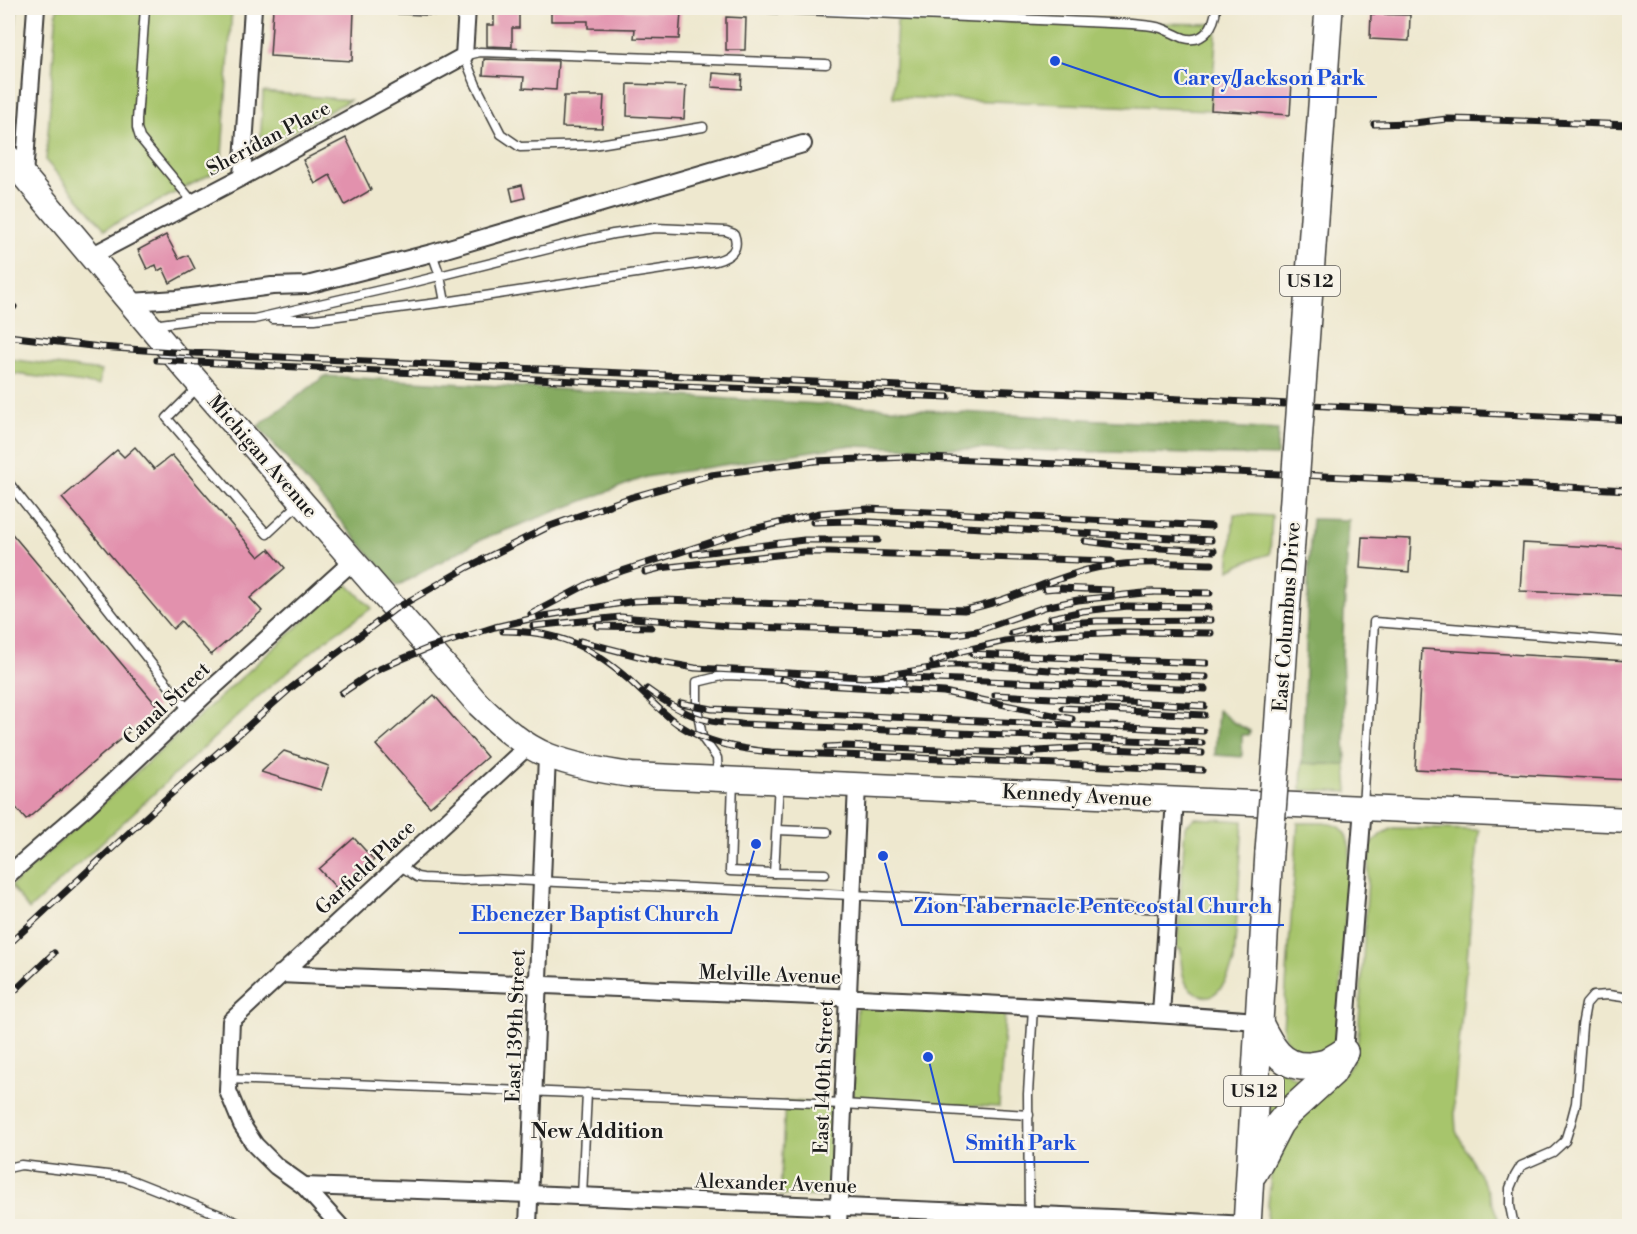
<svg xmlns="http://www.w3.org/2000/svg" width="1637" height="1234" viewBox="0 0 1637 1234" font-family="'Libre Bodoni',serif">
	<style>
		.green { fill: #a7c56c; stroke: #627044; stroke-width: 1.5 }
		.forest { fill: #85aa60; stroke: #50633e; stroke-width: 1.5 }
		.building { fill: #e291ad }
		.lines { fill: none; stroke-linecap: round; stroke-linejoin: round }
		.lane-casing { stroke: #3c3b37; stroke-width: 11 }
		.street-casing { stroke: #3c3b37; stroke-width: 20 }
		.secondary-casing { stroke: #3c3b37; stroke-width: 27 }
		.primary-casing { stroke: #3c3b37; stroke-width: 30 }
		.lane { stroke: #fff; stroke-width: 8 }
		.street { stroke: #fff; stroke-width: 16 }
		.secondary { stroke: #fff; stroke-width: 24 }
		.primary { stroke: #fff; stroke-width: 27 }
		.rail-casing { stroke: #1c1c1c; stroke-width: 7 }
		.rail { stroke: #f7f3e8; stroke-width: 4.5; stroke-dasharray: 14; stroke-linecap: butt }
		.primary-bridge-casing { stroke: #3c3b37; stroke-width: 30; stroke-linecap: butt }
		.primary-bridge { stroke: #fff; stroke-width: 27 }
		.labels { text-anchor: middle; stroke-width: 4.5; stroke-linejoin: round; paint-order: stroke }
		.shield { fill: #f7f3e8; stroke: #5e5c59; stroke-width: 1.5 }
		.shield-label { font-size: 18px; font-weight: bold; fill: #1c1c1c }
		.street-label { font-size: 20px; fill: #1c1c1c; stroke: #f7f3e8 }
		.neighbourhood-label { font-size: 21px; font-weight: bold; fill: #1c1c1c; stroke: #f7f3e8 }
		.leader { fill: none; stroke: #1d4ed8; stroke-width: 2 }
		.callout-dot { fill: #1d4ed8; stroke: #f7f3e8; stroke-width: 2 }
		.callout-label { font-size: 21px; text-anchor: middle; font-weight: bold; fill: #1d4ed8; stroke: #f7f3e8; stroke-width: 4.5; stroke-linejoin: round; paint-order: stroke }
	</style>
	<rect width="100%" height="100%" fill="#f7f3e8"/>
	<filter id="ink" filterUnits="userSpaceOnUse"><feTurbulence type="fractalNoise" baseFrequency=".0167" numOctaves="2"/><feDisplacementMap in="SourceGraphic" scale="12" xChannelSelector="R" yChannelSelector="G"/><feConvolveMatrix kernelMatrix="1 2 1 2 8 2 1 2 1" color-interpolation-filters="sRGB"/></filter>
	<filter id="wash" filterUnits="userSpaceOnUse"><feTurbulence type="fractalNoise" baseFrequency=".008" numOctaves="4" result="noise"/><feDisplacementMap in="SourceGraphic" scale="24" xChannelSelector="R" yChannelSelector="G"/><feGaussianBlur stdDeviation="1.35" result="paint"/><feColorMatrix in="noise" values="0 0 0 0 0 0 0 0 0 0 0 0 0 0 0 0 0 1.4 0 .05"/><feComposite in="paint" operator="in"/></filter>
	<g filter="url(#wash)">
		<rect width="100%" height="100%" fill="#eee8cf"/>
		<!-- green -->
		<g class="green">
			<polygon points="8,8 17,8 8,97"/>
			<polygon points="57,8 232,8 221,169 105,229 46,161"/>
			<polygon points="897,20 1217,24 1211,110 893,97"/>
			<polygon points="263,92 350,100 260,150"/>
			<polygon points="8,359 101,371 99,385 8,373"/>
			<polygon points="1234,514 1272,516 1270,554 1253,559 1229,570"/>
			<polygon points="346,583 372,608 327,639 260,695 29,910 11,886"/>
			<polygon points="1302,763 1346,765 1348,792 1301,790"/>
			<path d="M 1195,818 L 1243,821 L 1234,961 C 1230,975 1216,1007 1196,993 C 1193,991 1187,987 1186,983 C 1181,973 1181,960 1181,949 L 1177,949 L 1185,826 Z"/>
			<path d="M 1298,823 C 1309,823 1335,821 1342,829 C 1347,834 1348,842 1350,848 L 1338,1031 L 1334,1044 L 1325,1054 L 1295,1053 L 1285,1039 L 1283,1028 Z"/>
			<polygon points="1393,828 1479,830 1454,1098 1456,1131 1487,1189 1501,1226 1266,1226 1272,1163 1280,1136 1352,1064 1358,1039 1370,846 1380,835"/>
			<polygon points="857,1006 1005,1013 999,1107 852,1101"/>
			<polygon points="1273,1064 1294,1078 1310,1080 1270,1117"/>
			<polygon points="785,1101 834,1104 829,1197 780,1195"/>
		</g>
		<!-- forest -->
		<g class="forest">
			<polygon points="325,376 1278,430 1277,456 845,446 646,477 480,540 397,586 258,426"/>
			<polygon points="1312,519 1349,520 1342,654 1346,765 1302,763 1309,556"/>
			<polygon points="1218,710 1233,722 1250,731 1249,735 1242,735 1242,757 1215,755"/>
		</g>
		<g id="blocks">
			<!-- building -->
			<g class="building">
				<polygon points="273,8 354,11 352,61 270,56"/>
				<polygon points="494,8 519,8 519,28 512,28 512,47 487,46 487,25 494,25"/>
				<polygon points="551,8 681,12 679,39 634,38 635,29 588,28 588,21 551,21"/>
				<polygon points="1371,14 1410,15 1409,41 1370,39"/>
				<polygon points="726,17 746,18 745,50 726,50"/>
				<polygon points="484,59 558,61 556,90 523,88 524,77 483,75"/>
				<polygon points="713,73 742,75 741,89 712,87"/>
				<polygon points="1213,77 1292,82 1290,115 1211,110"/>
				<polygon points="628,84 686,86 684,119 627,116"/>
				<polygon points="564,96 604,96 602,128 562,127"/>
				<polygon points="346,138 371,190 345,205 330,175 315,184 303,160"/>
				<polygon points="522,185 525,198 513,201 510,188"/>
				<polygon points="166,235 179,259 188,255 195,269 170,283 163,268 158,271 156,265 147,269 138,250"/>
				<polygon points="135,447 154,469 172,455 259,557 269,549 285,568 250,598 262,611 211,655 181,621 173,629 62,498 117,450 124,457"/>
				<polygon points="8,529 158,707 26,820 8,798"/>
				<polygon points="1362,537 1411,539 1409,572 1360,568"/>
				<polygon points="1523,543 1629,549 1629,596 1520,591"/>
				<polygon points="1422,649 1629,661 1629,780 1415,769"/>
				<polygon points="434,695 487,757 430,807 376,745"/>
				<polygon points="284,751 329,766 321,790 261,772"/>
				<polygon points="354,838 374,860 340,892 319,869"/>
			</g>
		</g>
	</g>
	<g filter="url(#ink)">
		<use href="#blocks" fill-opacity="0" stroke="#3c3b37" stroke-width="1.5"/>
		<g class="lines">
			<!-- lane casing -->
			<g class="lane-casing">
				<g id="lane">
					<polyline points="145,8 137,120 137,128 140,138 193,202"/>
					<polyline points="370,8 467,12"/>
					<path d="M 754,8 L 1133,24 C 1142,25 1152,25 1161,28 C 1169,31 1176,35 1184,38 C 1204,44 1215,25 1216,8"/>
					<polyline points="703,127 593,145 520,147 501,134 476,85 464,56 480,52 826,64"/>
					<polyline points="273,319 315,319 445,302"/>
					<path d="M 153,325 L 197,319 L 254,319 L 407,284 L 576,242 L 613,234 L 655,228 L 726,231 L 734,234 C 740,250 730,257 716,261 L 445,302 L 440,276 L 432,253"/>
					<polyline points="198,387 167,418 267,534 300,503"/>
					<polyline points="8,482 188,710"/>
					<polyline points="718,776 717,758 702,737 697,707 697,682 726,675 901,683"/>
					<polyline points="733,780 730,871 774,873"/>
					<polyline points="779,782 774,873 825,874"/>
					<polyline points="1363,807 1374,622 1630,642"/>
					<polyline points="777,830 827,832"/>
					<polyline points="399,865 417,877 423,878 462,880 491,879 1168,909"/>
					<polyline points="228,1079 843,1104 1029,1115"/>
					<polyline points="8,1168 21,1165 124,1177 220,1215 236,1222 240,1226"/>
					<polyline points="582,1196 587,1093"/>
					<polyline points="1029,1215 1028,1094 1033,1007"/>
					<polyline points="1514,1226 1510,1206 1510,1188 1515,1176 1521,1166 1553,1152 1565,1141 1571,1122 1576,1103 1582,1026 1586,1004 1593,996 1608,995 1630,998"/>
				</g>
			</g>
			<!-- street casing -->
			<g class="street-casing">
				<g id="street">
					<polyline points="24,176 36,8"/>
					<polyline points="242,177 253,8"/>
					<polyline points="91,256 242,177 464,56 467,8"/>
					<polyline points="131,302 177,299 272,286 307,285 432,253 803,144"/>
					<polyline points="8,875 86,807 208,692 353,561"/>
					<path d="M 280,974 C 606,989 933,997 1258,1021"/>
					<polyline points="1161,1014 1175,799"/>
					<polyline points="1344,1052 1363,807"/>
					<polyline points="304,1186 529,1194 1134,1219 1247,1225"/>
					<polyline points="340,1226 304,1186 276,1166 255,1145 242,1125 228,1091 231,1021 529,745"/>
					<polyline points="528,1226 547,756"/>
					<polyline points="838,1226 857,785"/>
				</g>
			</g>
			<!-- secondary casing -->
			<g class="secondary-casing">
				<path id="secondary" d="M 8,157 L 180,362 L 478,704 C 499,724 521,745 549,756 C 575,766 603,771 631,775 L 1630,820"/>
			</g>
			<!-- primary casing -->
			<g class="primary-casing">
				<g id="primary">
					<polyline points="1277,746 1290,555"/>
					<path d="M 1258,1021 C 1269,1043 1280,1068 1309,1066 C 1315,1065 1322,1065 1328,1062 C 1333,1059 1339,1055 1344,1052"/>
					<polyline points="1254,1172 1279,1124 1287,1114 1332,1073 1344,1052"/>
					<polyline points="1247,1226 1269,852"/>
				</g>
			</g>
			<!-- lane -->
			<use href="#lane" class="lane"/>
			<!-- street -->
			<use href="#street" class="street"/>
			<!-- secondary -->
			<use href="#secondary" class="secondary"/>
			<!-- primary -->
			<use href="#primary" class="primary"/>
			<!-- rail casing -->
			<g class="rail-casing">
				<g id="rail">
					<polyline points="1374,124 1414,123 1447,119 1494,120 1630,125"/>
					<polyline points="8,305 14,307"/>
					<polyline points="8,336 100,347 173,352 1630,420"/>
					<polyline points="157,360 657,385 948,397"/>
					<polyline points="813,522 852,521 1211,540"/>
					<polyline points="1085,541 1124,546 1214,551"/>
					<polyline points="693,554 804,540 878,540"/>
					<polyline points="645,572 660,568 803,552 829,552 1111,561"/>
					<polyline points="1045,589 1057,588 1111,590"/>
					<polyline points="1147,592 1210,593"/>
					<polyline points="531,614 590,583 622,571 749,530 820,513 868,509 1211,526"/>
					<polyline points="1051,618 1083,611 1128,606 1209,607"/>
					<polyline points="533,626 621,617 728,626 955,634 977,631 1045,607 1078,600 1153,592"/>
					<polyline points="597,626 651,627"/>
					<path d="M 503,631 C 557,631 587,644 628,679 C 645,694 660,712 679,725 C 706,743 739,749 771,752 L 1202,770"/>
					<polyline points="1011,633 1042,625 1097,621 1211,620"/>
					<polyline points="580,641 661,662 695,668 864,677 882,676 949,665 984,665 1089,673 1206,677"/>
					<polyline points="972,654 1206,663"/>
					<polyline points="933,662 962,651 1005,641 1061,635 1124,632 1211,633"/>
					<polyline points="906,678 1205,689"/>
					<polyline points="782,679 805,684 944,692 1072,719"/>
					<path d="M 647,689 C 665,702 685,715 707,720 C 718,723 730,723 741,724 L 1202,743"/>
					<path d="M 342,693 L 373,672 L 402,659 L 429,648 L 495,627 L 543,616 L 635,601 L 662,600 L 729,602 L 964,610 C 1007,602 1046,581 1087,570 C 1128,560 1170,563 1212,564"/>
					<polyline points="995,695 1204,706"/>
					<polyline points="681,703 712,709 1117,727"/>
					<polyline points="1063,708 1204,715"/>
					<polyline points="1111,726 1203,731"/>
					<polyline points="827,747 846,746 1031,754"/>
					<polyline points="1022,752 1086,748 1202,753"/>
					<polyline points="8,945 161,803 291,688 395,609 468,567 550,526 632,497 711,475 815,461 907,457 1630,490"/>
					<polyline points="8,997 54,953"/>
				</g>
			</g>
			<!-- rail -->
			<use href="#rail" class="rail"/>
			<!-- primary-bridge casing -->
			<g class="primary-bridge-casing">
				<g id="primary-bridge">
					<polyline points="1290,555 1329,8"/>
					<polyline points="1269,852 1277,746"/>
				</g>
			</g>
			<!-- primary-bridge -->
			<use href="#primary-bridge" class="primary-bridge"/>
		</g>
	</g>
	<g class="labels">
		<!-- shield labels -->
		<g class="shield">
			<rect x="1280" y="266" width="60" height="30" rx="4.5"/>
			<rect x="1224" y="1076" width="60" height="30" rx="4.5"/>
		</g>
		<g class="shield-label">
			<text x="1310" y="287">US 12</text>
			<text x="1254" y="1097">US 12</text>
		</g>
		<!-- street labels -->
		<g class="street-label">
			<text transform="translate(268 138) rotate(-28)" y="7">Sheridan Place</text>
			<text transform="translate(263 456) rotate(49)" y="7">Michigan Avenue</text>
			<text transform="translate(1286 617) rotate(-86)" y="7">East Columbus Drive</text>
			<text transform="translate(166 703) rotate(-43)" y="7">Canal Street</text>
			<text transform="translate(1077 795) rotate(3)" y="7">Kennedy Avenue</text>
			<text transform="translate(365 867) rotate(-43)" y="7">Garfield Place</text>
			<text transform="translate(770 974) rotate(2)" y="7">Melville Avenue</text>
			<text transform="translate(515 1026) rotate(-88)" y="7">East 139th Street</text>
			<text transform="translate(823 1077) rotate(-88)" y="7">East 140th Street</text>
			<text transform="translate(776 1183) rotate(2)" y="7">Alexander Avenue</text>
		</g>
		<!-- neighbourhood labels -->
		<g class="neighbourhood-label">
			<text x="597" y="1138">New Addition</text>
		</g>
	</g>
	<!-- callouts -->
	<path class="leader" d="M1055 61L1160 97H1377M883 856L902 925H1284M756 844L731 933H459M928 1057L954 1162H1089"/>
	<g class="callout-dot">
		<circle cx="1055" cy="61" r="6"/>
		<circle cx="883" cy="856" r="6"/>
		<circle cx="756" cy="844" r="6"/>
		<circle cx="928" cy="1057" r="6"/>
	</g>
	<g class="callout-label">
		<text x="1269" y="85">Carey/Jackson Park</text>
		<text x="1093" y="913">Zion Tabernacle Pentecostal Church</text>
		<text x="595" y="921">Ebenezer Baptist Church</text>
		<text x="1021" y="1150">Smith Park</text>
	</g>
	<!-- margin -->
	<rect width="1637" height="1234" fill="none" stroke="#f7f3e8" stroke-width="30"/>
</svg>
